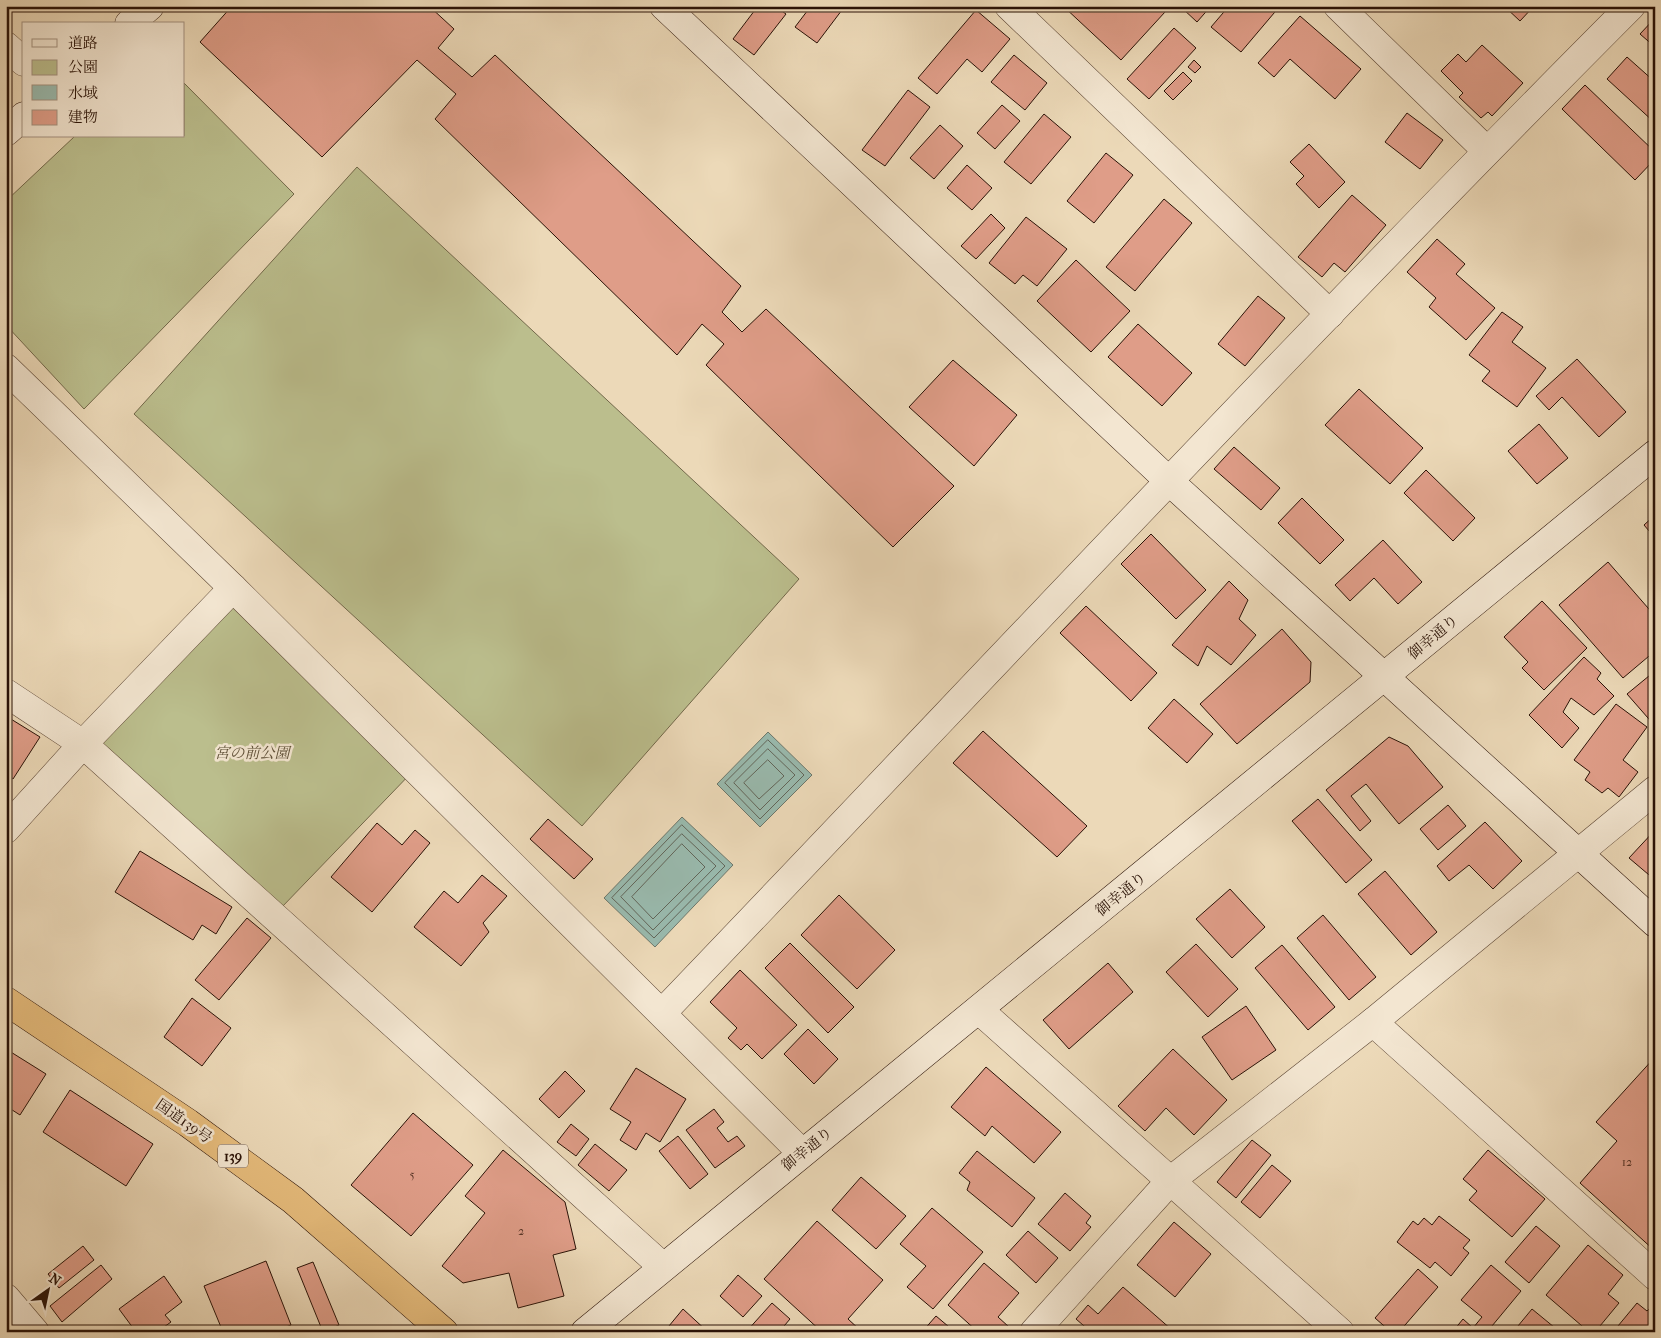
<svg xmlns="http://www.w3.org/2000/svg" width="1661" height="1338" viewBox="0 0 1661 1338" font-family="'IM FELL French Canon','Noto Serif JP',serif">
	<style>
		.green { fill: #bbbe8d; stroke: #72684a }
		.water { fill: #99baae; stroke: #6d776b }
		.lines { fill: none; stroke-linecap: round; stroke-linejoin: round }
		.shore { stroke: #62665a; stroke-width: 1 }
		.building { fill: #df9d88; stroke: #2a1207 }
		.street-casing { stroke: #5a4433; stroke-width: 29 }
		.secondary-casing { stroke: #2a1207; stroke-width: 29 }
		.highway-casing { stroke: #2a1207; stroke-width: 29 }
		.street { stroke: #f3e6d1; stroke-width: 28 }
		.secondary { stroke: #f3e6d1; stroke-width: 28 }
		.highway { stroke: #e6bc7c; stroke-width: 28 }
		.labels { text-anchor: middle; stroke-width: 5; stroke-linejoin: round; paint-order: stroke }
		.number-label { font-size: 12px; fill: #573527 }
		.shield { fill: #f3e6d1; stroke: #665244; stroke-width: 1 }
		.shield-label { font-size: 14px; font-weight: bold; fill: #2a1207 }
		.street-label { font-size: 15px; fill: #2a1207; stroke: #f3e6d1 }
		.park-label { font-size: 15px; font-style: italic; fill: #5d4e36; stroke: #f3e6d1 }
	</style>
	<rect width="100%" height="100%" fill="#ecd9b8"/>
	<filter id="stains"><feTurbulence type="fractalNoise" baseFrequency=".004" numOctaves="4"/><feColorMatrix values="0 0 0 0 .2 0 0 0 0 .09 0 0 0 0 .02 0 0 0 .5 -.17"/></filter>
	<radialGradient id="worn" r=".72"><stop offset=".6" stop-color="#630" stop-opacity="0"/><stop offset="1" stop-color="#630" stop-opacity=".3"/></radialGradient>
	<!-- green -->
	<g class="green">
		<polygon points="184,83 294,194 84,409 6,325 6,201 75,136 184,136"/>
		<polygon points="357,167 799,579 582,826 134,414"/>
		<polygon points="232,603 415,769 281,908 93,744"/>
	</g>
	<!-- water -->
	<g class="water">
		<polygon points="768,732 812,775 760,827 717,784"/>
		<polygon points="682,817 733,865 655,947 604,898"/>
	</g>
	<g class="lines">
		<!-- shore -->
		<g class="shore">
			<polygon points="768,740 804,775 760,819 725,783"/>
			<polygon points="768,749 795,775 760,810 734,783"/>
			<polygon points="768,760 784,776 759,799 744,783"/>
			<polygon points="682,825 725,866 654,938 612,898"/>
			<polygon points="682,834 716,866 653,930 621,897"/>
			<polygon points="682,844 705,867 653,919 632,897"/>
		</g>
	</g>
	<!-- building -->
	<g class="building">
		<polygon points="232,6 429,6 454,29 438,48 472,77 495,55 741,286 722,312 742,332 766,309 954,486 893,547 706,365 724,344 702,324 677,355 435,119 456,94 417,60 322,157 200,42"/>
		<polygon points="758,6 775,6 786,14 754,55 733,39"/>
		<polygon points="811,6 845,6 817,43 795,27"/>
		<polygon points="1063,6 1159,6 1165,12 1121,60"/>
		<polygon points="1184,6 1211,6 1197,22 1182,8"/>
		<polygon points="1229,6 1280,6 1241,52 1211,27"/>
		<polygon points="1504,6 1534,6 1520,21"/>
		<polygon points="976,10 1010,39 982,72 967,59 937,94 918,78"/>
		<polygon points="1300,16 1361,69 1335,99 1290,59 1274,77 1258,63"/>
		<polygon points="1655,18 1655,47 1640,34"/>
		<polygon points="1174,28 1196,48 1149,99 1127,79"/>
		<polygon points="1482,45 1523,83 1492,116 1488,112 1481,118 1459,97 1463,93 1441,71 1458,54 1466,62"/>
		<polygon points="1014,55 1047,83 1025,110 991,82"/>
		<polygon points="1627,57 1655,82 1655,123 1607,79"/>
		<polygon points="1194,60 1201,67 1195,73 1188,67"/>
		<polygon points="1183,72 1192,81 1173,100 1164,91"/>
		<polygon points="1585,85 1655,152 1655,159 1635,180 1562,109"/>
		<polygon points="908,90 930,107 885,166 862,150"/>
		<polygon points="1002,105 1020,121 995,149 977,133"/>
		<polygon points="1407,113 1443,140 1420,169 1385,142"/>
		<polygon points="1044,114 1071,137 1031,184 1004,162"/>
		<polygon points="940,125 963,146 934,179 910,158"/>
		<polygon points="1309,144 1345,182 1319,208 1296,184 1304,176 1290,162"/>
		<polygon points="1106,153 1133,175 1094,223 1067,201"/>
		<polygon points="967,165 992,188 972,210 947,188"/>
		<polygon points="1352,195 1386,225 1345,272 1334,263 1322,277 1298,257"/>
		<polygon points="1164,199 1192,223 1135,291 1106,267"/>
		<polygon points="991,214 1005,228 976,259 961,246"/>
		<polygon points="1026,217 1067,249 1037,286 1023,275 1015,284 989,263"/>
		<polygon points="1437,239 1465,264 1456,274 1495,308 1466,340 1429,307 1436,298 1407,272"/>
		<polygon points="1076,260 1130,311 1091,352 1037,301"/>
		<polygon points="1258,296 1285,318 1245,366 1218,344"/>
		<polygon points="1502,312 1523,327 1512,342 1546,368 1517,407 1482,381 1490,371 1469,355"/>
		<polygon points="1138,324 1192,373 1162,406 1108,357"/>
		<polygon points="1577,359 1626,412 1599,437 1562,397 1549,410 1536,396"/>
		<polygon points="953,360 1017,415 974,466 909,407"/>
		<polygon points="1359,389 1423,448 1390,484 1325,425"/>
		<polygon points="1539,424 1568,458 1537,484 1508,451"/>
		<polygon points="1234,447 1280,488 1261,510 1214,469"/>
		<polygon points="1426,470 1475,518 1453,541 1404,493"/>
		<polygon points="1302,498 1344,540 1320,564 1278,523"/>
		<polygon points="1655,515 1655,538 1644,525"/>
		<polygon points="1151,534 1206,590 1176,619 1121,564"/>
		<polygon points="1383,540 1422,582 1398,604 1374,578 1350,601 1335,585"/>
		<polygon points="1608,562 1655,616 1655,651 1623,678 1559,605"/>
		<polygon points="1229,581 1248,600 1239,619 1256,635 1231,665 1207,646 1198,666 1172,645"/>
		<polygon points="1542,601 1587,648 1544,690 1522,668 1528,662 1504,637"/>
		<polygon points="1086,606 1157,673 1131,701 1060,633"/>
		<polygon points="1282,629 1311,662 1310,682 1237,744 1200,704"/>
		<polygon points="1584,657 1601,673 1597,679 1614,696 1594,715 1571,698 1563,712 1579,728 1562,748 1529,715"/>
		<polygon points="1655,671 1655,726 1627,694"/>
		<polygon points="1174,699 1213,734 1187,763 1148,728"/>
		<polygon points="1616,704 1647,727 1623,760 1638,772 1619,797 1608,788 1602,793 1585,780 1590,772 1574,760"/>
		<polygon points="6,716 40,737 13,779 6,774"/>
		<polygon points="983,731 1087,826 1057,857 953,763"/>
		<polygon points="1389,737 1408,746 1443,787 1399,824 1366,784 1351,796 1371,821 1360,831 1326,790"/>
		<polygon points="1318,799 1372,860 1346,883 1292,821"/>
		<polygon points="1448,805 1466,826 1438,850 1420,829"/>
		<polygon points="548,819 593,859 574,879 530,839"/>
		<polygon points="1485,822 1522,861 1493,889 1469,865 1449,881 1437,866"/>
		<polygon points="377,823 402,845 415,830 430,843 372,912 331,877"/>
		<polygon points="1655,830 1655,880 1629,858"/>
		<polygon points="140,851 232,907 216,934 202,925 193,940 115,892"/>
		<polygon points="1385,871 1437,932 1411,955 1358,894"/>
		<polygon points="482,875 507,896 483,923 489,932 461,966 414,927 444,891 458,903"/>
		<polygon points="1230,889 1265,927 1232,958 1196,919"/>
		<polygon points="839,895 895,950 857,989 801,935"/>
		<polygon points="1323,915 1376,977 1349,1000 1297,938"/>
		<polygon points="247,918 271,938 219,1000 195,980"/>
		<polygon points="790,943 854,1007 828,1033 765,968"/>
		<polygon points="1196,944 1238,989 1208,1017 1166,972"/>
		<polygon points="1282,945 1335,1007 1308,1030 1255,968"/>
		<polygon points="1108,963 1133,992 1069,1049 1043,1020"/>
		<polygon points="740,970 797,1025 762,1059 747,1044 741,1050 728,1038 737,1028 710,1002"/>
		<polygon points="192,998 231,1028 202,1066 164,1037"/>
		<polygon points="1246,1006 1276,1050 1232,1080 1202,1037"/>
		<polygon points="808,1029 838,1059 814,1084 784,1054"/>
		<polygon points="6,1049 46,1074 20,1115 6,1106"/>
		<polygon points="1173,1049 1227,1100 1194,1135 1166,1108 1145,1131 1118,1106"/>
		<polygon points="1655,1057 1655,1251 1580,1183 1617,1141 1596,1122"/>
		<polygon points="986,1067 1061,1132 1034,1163 992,1126 985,1136 951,1107"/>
		<polygon points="636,1068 686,1099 660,1142 646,1133 636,1150 620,1140 631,1122 610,1109"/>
		<polygon points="565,1071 585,1091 559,1118 539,1099"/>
		<polygon points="70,1090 153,1144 126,1186 43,1132"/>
		<polygon points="714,1109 724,1122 717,1128 728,1142 737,1136 745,1146 715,1168 686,1130"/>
		<polygon points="413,1113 473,1165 411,1236 351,1185"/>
		<polygon points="571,1124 589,1139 576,1156 557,1142"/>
		<polygon points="678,1136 708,1174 690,1189 659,1151"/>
		<polygon points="1252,1140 1271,1155 1236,1198 1217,1182"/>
		<polygon points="595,1144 627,1170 609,1191 578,1165"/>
		<polygon points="503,1150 565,1202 576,1249 553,1255 564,1296 518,1308 509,1273 463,1283 442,1266 485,1213 465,1196"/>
		<polygon points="1488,1150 1545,1199 1512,1237 1469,1200 1477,1191 1463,1179"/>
		<polygon points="977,1151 1035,1198 1012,1227 967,1190 970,1182 959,1173"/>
		<polygon points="1272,1165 1291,1181 1260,1218 1241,1202"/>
		<polygon points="861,1177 906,1216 876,1249 832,1210"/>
		<polygon points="1065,1193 1091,1216 1086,1223 1091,1227 1070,1251 1038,1224"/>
		<polygon points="932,1208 983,1252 933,1309 907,1287 926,1266 900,1244"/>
		<polygon points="1439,1216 1470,1240 1463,1248 1469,1253 1451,1276 1435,1262 1430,1268 1397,1242 1413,1221 1418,1225 1424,1218 1432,1225"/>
		<polygon points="817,1221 883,1280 848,1319 860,1330 858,1332 822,1332 764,1279"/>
		<polygon points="1174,1222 1211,1254 1175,1297 1137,1265"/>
		<polygon points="1536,1226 1560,1246 1529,1283 1505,1262"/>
		<polygon points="1028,1231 1058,1258 1036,1283 1006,1255"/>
		<polygon points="1588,1245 1623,1275 1608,1294 1619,1303 1595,1332 1589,1332 1546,1295"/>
		<polygon points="83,1246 94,1260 59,1288 48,1274"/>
		<polygon points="266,1261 291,1325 273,1332 223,1332 204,1286"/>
		<polygon points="313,1262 339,1325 323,1332 297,1268"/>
		<polygon points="984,1263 1019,1293 998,1317 1009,1327 1005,1332 978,1332 948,1305"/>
		<polygon points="101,1265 112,1279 62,1322 50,1306"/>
		<polygon points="1491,1265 1521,1291 1487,1332 1457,1332 1454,1330 1463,1319 1473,1328 1482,1317 1461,1300"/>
		<polygon points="1418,1269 1438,1287 1399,1332 1391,1332 1375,1318"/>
		<polygon points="738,1275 762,1296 743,1317 720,1296"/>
		<polygon points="164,1276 182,1302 165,1315 171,1322 157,1332 136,1332 119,1309"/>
		<polygon points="1123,1287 1172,1330 1170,1332 1091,1332 1076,1319 1088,1305 1098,1314"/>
		<polygon points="772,1303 790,1319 779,1332 746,1332"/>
		<polygon points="1637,1303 1647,1311 1651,1307 1655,1310 1655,1332 1613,1332"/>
		<polygon points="683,1309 708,1332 664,1332"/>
		<polygon points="1532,1309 1560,1332 1513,1332"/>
		<polygon points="936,1316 955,1332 922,1332"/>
	</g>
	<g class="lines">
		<!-- street casing -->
		<g class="street-casing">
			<g id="street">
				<polyline points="1009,6 1330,314"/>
				<polyline points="1338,6 1487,151"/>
				<polyline points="6,46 24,62"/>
				<polyline points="6,368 233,588 802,1153"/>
				<polyline points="6,693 83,744 663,1267"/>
				<polyline points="6,829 83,744 233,588"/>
				<polyline points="979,1010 1340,1332"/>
				<path d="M 662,1013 C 984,677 1302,336 1631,6"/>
				<polyline points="1373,1022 1655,1276"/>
				<polyline points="6,1298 35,1332"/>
				<polyline points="1034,1332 1170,1181 1373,1022 1655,790"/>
			</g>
		</g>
		<!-- secondary casing -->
		<g class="secondary-casing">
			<g id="secondary">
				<polyline points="664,6 1170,482 1655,923"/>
				<polyline points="129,24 150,6"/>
				<polyline points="6,132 24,116"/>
				<polyline points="585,1332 1655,454"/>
			</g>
		</g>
		<!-- highway casing -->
		<g class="highway-casing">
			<polyline id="highway" points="6,1001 188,1123 293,1200 444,1332"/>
		</g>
		<!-- street -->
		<use href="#street" class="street"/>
		<!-- secondary -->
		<use href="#secondary" class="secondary"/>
		<!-- highway -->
		<use href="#highway" class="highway"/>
	</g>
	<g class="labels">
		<!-- number labels -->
		<g class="number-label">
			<text x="1627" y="1166">12</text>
			<text x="412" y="1179">5</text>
			<text x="521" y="1235">2</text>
		</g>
		<!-- shield labels -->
		<rect class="shield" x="218" y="1144.5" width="30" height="23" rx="4"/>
		<g class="shield-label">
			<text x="233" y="1161">139</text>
		</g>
		<!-- street labels -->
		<g class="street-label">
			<text transform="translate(1433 637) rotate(-40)" y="5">御幸通り</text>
			<text transform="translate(1121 894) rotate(-39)" y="5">御幸通り</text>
			<text transform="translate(184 1121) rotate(35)" y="5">国道139号</text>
			<text transform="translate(807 1149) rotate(-39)" y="5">御幸通り</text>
		</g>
		<!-- park labels -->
		<g class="park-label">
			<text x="252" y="758">宮の前公園</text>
		</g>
	</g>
	<!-- margin -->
	<rect width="1661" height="1338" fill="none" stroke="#ecd9b8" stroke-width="25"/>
	<rect x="8" y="8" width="1646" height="1323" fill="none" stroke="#2a1207" stroke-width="2.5"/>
	<rect x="12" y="12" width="1636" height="1313" fill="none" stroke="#2a1207"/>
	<!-- legend -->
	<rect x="22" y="22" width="162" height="115" fill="#f3e6d1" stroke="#a39180"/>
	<rect x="32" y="39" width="25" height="8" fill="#f3e6d1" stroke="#a39180"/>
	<text x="68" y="48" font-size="15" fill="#2a1207">道路</text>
	<rect x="32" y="60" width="25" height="15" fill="#bbbe8d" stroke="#a39180"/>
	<text x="68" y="72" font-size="15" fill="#2a1207">公園</text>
	<rect x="32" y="85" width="25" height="15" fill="#99baae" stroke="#a39180"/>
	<text x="68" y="98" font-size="15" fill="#2a1207">水域</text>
	<rect x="32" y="110" width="25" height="15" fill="#df9d88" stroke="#a39180"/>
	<text x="68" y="122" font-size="15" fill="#2a1207">建物</text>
	<!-- north arrow -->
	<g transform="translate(48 1290) rotate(33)" stroke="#f3e6d1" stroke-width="4" paint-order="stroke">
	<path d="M0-4L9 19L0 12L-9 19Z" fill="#2a1207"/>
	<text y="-8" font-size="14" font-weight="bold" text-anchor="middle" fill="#2a1207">N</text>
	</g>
	<rect width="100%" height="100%" filter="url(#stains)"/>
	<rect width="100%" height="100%" fill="url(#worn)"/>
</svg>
